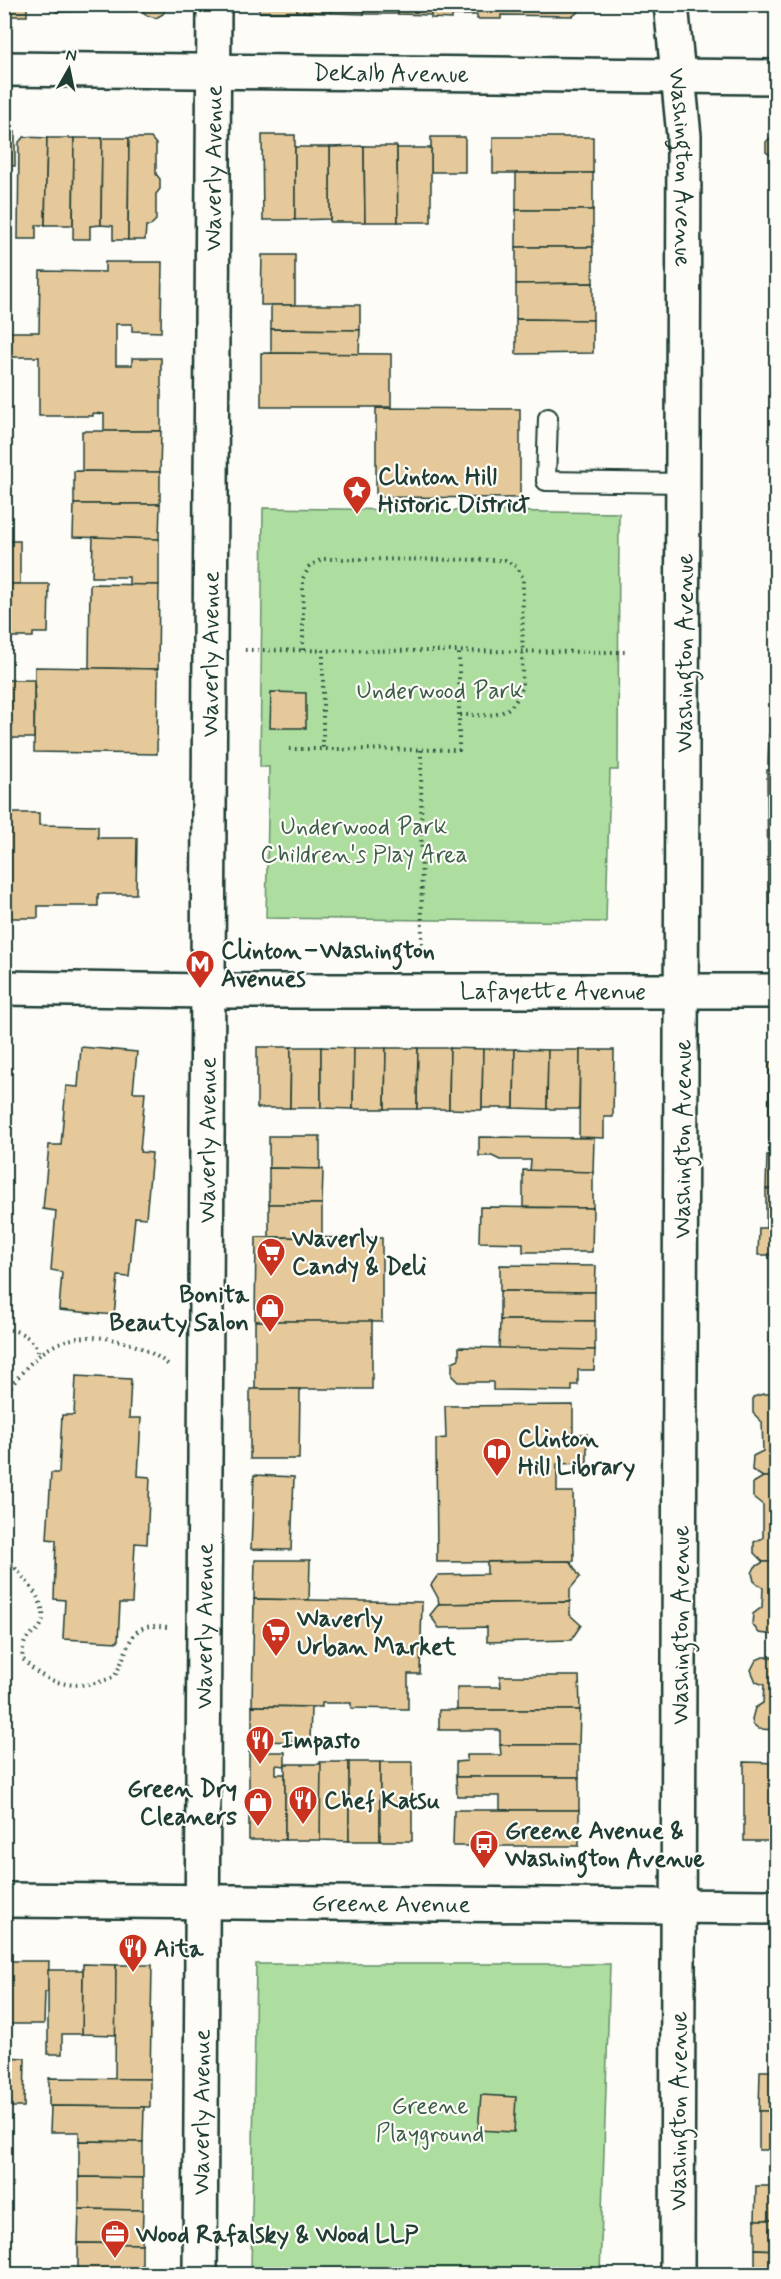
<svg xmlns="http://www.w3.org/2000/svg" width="781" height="2279" viewBox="0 0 781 2279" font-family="Mynerve,sans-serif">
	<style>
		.green { fill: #adde9f; stroke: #668e6a; stroke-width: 1.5 }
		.building { fill: #e6c99a; stroke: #1f3d34; stroke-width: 1.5 }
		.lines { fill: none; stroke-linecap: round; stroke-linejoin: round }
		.lane-casing { stroke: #1f3d34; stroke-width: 22 }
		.street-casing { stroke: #1f3d34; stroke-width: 38 }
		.secondary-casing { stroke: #1f3d34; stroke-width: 38 }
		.path { stroke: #1f3d34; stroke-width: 4; stroke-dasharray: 1.5 4.5; stroke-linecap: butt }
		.lane { stroke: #fdfcf7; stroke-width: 18 }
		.street { stroke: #fdfcf7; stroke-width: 33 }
		.secondary { stroke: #fdfcf7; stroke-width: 33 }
		.labels { text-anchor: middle; stroke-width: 4.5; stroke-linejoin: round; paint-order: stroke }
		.street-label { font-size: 24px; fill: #1f3d34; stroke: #fdfcf7 }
		.poi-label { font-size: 24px; font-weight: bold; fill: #1f3d34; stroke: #fdfcf7; text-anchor: start }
		.park-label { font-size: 24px; fill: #3b5d49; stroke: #fdfcf7 }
	</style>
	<rect width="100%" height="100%" fill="#fdfcf7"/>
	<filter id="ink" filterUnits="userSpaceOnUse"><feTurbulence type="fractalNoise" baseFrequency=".0167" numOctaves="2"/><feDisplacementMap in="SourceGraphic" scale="12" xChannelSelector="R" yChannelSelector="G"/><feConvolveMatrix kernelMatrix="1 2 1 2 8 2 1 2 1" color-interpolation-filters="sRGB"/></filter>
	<g filter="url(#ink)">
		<!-- green -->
		<g class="green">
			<polygon points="263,508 619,513 618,770 610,770 606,922 266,918 269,767 260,767"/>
			<polygon points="256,1964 610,1964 600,2274 251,2274"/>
		</g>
		<!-- building -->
		<g class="building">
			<rect x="4" y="4" width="23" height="12"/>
			<polygon points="56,4 93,4 93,11 56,12"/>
			<rect x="93" y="4" width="32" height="7"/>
			<polygon points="125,4 167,4 167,6 163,14 156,18 146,15 142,10 125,11"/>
			<rect x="259" y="4" width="38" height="8"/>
			<polygon points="297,4 331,4 331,13 297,12"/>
			<polygon points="331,4 364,4 364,14 331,13"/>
			<rect x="364" y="4" width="34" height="10"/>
			<polygon points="398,4 431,4 431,15 398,14"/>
			<polygon points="431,4 580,4 579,11 573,16 501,15 501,19 477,19 477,15 452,15 452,19 431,18"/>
			<polygon points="4,132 15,132 15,166 4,165"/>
			<polygon points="776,134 776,167 775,167 776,159 766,152 766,142 773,135"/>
			<polygon points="262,135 295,135 295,220 263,220"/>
			<polygon points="24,137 47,138 45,225 36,225 36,239 18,239 19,142"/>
			<rect x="431" y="137" width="34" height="35"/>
			<rect x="493" y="137" width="100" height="36"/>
			<polygon points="47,138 74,138 73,225 45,225"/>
			<polygon points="74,138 102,138 101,225 90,226 90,239 73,239"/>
			<polygon points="102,138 129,138 128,240 113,240 113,226 101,225"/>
			<polygon points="129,138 151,138 156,144 156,174 160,179 160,189 156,194 156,220 150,226 146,226 145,240 128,240"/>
			<polygon points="364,146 365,222 330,222 330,147"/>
			<polygon points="364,146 397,146 398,222 365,222"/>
			<polygon points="295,147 330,147 330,219 295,220"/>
			<polygon points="397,148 431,148 431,222 398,222"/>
			<rect x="774" y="167" width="2" height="48"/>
			<rect x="516" y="173" width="77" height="37"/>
			<rect x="516" y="210" width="77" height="37"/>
			<polygon points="516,247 593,247 593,283 516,284"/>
			<polygon points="262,255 295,255 295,305 261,305"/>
			<polygon points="105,262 162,262 161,332 132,331 132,324 116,324 116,365 132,365 132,358 161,358 161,431 104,431 104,414 93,413 93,416 39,416 39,357 4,357 4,332 39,332 40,271 105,272"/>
			<polygon points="593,283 593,320 516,319 516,284"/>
			<polygon points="271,305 360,305 360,330 271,329"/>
			<polygon points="516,319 593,320 593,353 516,354"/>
			<polygon points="271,329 360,330 359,354 271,353"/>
			<polygon points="261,353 391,354 391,407 261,407"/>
			<polygon points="376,408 520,409 520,498 376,497"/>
			<polygon points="82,431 161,431 160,472 82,471"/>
			<polygon points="74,471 160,472 160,504 74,504"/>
			<polygon points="74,504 160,504 159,539 73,537"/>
			<polygon points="93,537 159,539 159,585 129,585 129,577 92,577"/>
			<rect x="4" y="541" width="16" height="43"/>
			<polygon points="4,584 49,584 48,633 33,633 33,637 4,637"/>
			<polygon points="90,584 159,585 158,669 89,668"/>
			<polygon points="35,667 158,669 157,754 34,752"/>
			<rect x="4" y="680" width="30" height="58"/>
			<polygon points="271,692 306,693 306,728 270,728"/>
			<polygon points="769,734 776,734 776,764 768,764"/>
			<polygon points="767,770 776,770 776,901 768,902"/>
			<polygon points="4,813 39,813 39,825 98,826 98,838 137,838 136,894 98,894 98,906 38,906 38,918 4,918"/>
			<polygon points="81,1047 137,1052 133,1092 145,1092 140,1152 152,1153 146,1218 135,1217 129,1277 118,1276 114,1315 59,1310 62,1272 51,1270 56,1211 43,1209 49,1145 61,1145 66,1086 78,1087"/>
			<polygon points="257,1047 291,1047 290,1108 257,1108"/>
			<polygon points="291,1047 321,1047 321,1108 290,1108"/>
			<polygon points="321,1047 354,1048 353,1109 321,1108"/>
			<polygon points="354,1048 386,1048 385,1109 353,1109"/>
			<polygon points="386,1048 418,1048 417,1109 385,1109"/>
			<polygon points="418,1048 450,1048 449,1109 417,1109"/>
			<polygon points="450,1048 483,1049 482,1110 449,1109"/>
			<polygon points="483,1049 515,1049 514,1108 482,1108"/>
			<polygon points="515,1049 548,1050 547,1109 514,1108"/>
			<polygon points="548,1050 580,1050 579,1109 547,1109"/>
			<polygon points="580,1050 614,1050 613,1117 604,1117 604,1138 579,1137"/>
			<rect x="769" y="1062" width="7" height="41"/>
			<rect x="769" y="1103" width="7" height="40"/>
			<polygon points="269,1136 320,1136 320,1169 269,1168"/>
			<polygon points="479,1137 594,1138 593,1172 530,1171 531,1160 500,1160 492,1156 479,1156"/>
			<polygon points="767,1155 776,1155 776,1189 766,1189"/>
			<polygon points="269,1168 323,1169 322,1204 269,1204"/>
			<polygon points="523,1170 593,1172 593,1208 523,1207"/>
			<rect x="766" y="1189" width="10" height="39"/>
			<polygon points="269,1204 322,1204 322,1238 269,1237"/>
			<polygon points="480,1207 593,1208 592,1252 523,1252 523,1243 479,1242"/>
			<polygon points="759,1228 776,1228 776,1255 758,1255"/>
			<polygon points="256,1237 382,1238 382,1322 255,1321"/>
			<polygon points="500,1265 596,1266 595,1292 500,1291"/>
			<rect x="773" y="1266" width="3" height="36"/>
			<polygon points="500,1291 595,1292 595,1321 500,1320"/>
			<polygon points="771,1313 776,1313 776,1354 770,1354"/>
			<polygon points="500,1320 595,1321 595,1350 499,1350"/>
			<rect x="255" y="1321" width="117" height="68"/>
			<polygon points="459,1347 595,1350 594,1370 578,1370 578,1385 572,1385 572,1391 493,1390 493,1382 458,1382 452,1376 452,1362 459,1359"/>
			<polygon points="76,1376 131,1379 129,1418 141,1418 138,1476 150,1477 147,1544 135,1543 132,1603 120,1603 118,1642 63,1639 65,1600 54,1599 56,1540 47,1539 51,1473 59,1473 62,1415 74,1415"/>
			<polygon points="250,1389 300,1389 299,1459 250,1459"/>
			<polygon points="763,1394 776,1394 776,1477 763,1477 752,1470 753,1456 763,1451 762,1422 753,1413 753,1397"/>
			<polygon points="573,1405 573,1434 587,1434 587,1463 557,1464 557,1492 573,1492 574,1561 437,1562 436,1439 446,1438 445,1406"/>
			<polygon points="254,1475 294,1477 291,1550 251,1549"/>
			<polygon points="763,1477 776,1477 776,1562 763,1562 754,1553 754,1542 763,1538 763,1505 753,1497 753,1483"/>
			<polygon points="255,1560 310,1560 309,1600 254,1599"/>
			<polygon points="570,1561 580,1577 570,1589 570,1602 439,1604 438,1598 431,1585 438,1575 487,1574 487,1562"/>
			<polygon points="763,1562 776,1562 776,1635 759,1633 752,1624 753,1614 762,1607 763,1588 754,1581 752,1573 755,1567"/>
			<polygon points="254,1599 422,1602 420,1674 408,1674 408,1709 351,1708 351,1703 322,1703 322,1707 252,1706"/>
			<polygon points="570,1602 570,1615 581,1625 571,1640 487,1642 487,1627 439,1628 430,1615 439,1604"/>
			<polygon points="763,1657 776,1657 776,1730 759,1729 753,1724 752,1719 755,1708 763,1703 764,1685 756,1682 751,1670 756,1660"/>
			<polygon points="500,1676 579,1676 580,1710 457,1710 457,1687 501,1687"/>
			<polygon points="252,1706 311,1707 310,1742 252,1741"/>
			<polygon points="439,1710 580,1710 579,1745 500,1745 500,1730 439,1730"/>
			<polygon points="500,1745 579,1745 579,1777 456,1777 456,1762 467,1761 467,1755 501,1755"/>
			<polygon points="249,1752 285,1752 285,1766 276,1765 276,1774 285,1774 285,1840 249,1840"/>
			<polygon points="320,1762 349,1762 349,1841 320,1840"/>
			<rect x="349" y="1762" width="31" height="79"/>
			<rect x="380" y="1762" width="32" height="79"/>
			<polygon points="744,1762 776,1763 776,1841 744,1841"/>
			<polygon points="285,1764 321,1764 320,1840 285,1840"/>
			<polygon points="456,1777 579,1777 579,1810 500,1810 500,1796 457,1796"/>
			<polygon points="454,1810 579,1810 579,1846 453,1846"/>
			<polygon points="4,1961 49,1961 48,1992 45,1992 44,2024 4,2024"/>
			<polygon points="83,1964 116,1965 116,2035 82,2034"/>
			<polygon points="116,1965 152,1965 150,2079 115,2079"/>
			<polygon points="48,1970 83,1970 82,2034 62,2034 62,2054 48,2054"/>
			<polygon points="4,2057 25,2058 24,2107 4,2107"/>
			<polygon points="760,2071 776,2071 776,2111 759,2111"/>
			<polygon points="49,2078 150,2079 150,2107 49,2106"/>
			<polygon points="481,2095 516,2097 514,2132 478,2130"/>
			<polygon points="51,2106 144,2107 143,2142 79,2141 79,2132 50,2132"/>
			<rect x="759" y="2111" width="17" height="39"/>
			<polygon points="79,2141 143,2142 143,2178 79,2177"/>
			<polygon points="79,2177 143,2178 143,2210 79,2209"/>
			<polygon points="756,2186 776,2186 776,2220 755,2220"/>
			<polygon points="79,2209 143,2210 142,2244 78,2243"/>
			<polygon points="755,2220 776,2220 776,2250 755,2249"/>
			<polygon points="78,2243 142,2244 142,2274 78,2274"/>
			<polygon points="755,2249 776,2250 776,2274 755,2274"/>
		</g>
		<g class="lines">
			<!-- lane casing -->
			<g class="lane-casing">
				<polyline id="lane" points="548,418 546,481 684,483"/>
			</g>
			<!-- street casing -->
			<g class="street-casing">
				<g id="street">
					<path id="s1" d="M 4,1900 L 776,1907"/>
					<path id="s2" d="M 200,2274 L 214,4"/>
				</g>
			</g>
			<!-- secondary casing -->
			<g class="secondary-casing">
				<g id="secondary">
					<path id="s3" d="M 671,4 L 684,136 L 677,2274"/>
					<path id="s4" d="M 4,69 L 776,77"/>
					<path id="s5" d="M 4,988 L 208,991 L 776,991"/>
				</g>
			</g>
			<!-- path -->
			<g class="path">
				<polyline points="245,650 628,652"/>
				<path d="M 303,650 L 303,578 L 310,566 L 322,559 L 505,560 L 517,567 L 523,578 L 522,688 C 509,722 489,714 458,715"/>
				<polyline points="323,650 323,749 459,750 459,651"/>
				<polyline points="289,749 323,749"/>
				<polyline points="421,750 422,957"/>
				<polyline points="4,1085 7,1029"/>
				<polyline points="4,1245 7,1254 4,1280"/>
				<path d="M 4,1329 C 21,1330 37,1340 39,1356"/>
				<path d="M 4,1397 C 32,1354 61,1328 116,1340 C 135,1344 155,1353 170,1366"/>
				<path d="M 4,1554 C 17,1573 54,1604 40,1627 C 37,1632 33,1632 29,1636 C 23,1641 23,1650 22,1658 C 46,1687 80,1691 114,1677 C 132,1648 125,1620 167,1627"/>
				<polyline points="4,1575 14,1567"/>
			</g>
			<!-- lane -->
			<use href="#lane" class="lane"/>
			<!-- street -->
			<use href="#street" class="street"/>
			<!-- secondary -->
			<use href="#secondary" class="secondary"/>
		</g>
	</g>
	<!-- icons -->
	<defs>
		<g id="sight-pin" transform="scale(1.5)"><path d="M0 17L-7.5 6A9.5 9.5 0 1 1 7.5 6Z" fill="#c8321e" stroke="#fdfcf7"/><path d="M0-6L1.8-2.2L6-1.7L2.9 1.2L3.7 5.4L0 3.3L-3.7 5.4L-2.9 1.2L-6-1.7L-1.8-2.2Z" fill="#fff"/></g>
		<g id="metro-pin" transform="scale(1.5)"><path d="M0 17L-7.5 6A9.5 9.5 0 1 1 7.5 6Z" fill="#c8321e" stroke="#fdfcf7"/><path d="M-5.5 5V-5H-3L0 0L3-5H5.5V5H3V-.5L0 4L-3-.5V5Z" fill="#fff"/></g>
		<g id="supermarket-pin" transform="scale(1.5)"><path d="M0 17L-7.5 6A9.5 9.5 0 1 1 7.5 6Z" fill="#c8321e" stroke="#fdfcf7"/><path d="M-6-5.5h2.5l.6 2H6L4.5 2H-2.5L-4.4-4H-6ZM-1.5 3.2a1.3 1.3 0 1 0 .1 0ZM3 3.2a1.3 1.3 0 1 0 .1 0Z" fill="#fff"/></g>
		<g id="shop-pin" transform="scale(1.5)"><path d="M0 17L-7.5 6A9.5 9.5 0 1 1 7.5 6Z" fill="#c8321e" stroke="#fdfcf7"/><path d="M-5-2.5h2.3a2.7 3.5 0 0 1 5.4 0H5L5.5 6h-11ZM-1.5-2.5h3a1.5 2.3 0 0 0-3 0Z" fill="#fff"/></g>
		<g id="library-pin" transform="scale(1.5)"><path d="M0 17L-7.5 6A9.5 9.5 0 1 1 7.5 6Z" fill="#c8321e" stroke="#fdfcf7"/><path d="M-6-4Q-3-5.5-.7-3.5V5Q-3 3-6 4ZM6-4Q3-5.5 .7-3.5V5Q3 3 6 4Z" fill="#fff"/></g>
		<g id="restaurant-pin" transform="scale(1.5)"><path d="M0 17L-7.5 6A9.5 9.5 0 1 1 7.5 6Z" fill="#c8321e" stroke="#fdfcf7"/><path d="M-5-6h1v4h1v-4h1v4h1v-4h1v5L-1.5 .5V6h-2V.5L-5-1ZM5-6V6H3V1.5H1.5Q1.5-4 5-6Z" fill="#fff"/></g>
		<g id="bus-pin" transform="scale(1.5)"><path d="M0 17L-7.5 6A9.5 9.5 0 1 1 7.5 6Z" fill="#c8321e" stroke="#fdfcf7"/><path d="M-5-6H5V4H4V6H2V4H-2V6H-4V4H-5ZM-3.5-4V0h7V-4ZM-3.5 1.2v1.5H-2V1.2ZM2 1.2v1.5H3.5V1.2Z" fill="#fff"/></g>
		<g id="office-pin" transform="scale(1.5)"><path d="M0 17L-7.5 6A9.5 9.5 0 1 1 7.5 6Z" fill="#c8321e" stroke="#fdfcf7"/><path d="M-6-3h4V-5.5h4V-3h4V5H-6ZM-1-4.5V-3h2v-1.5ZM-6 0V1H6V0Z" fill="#fff"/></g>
	</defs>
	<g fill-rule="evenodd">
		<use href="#sight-pin" x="357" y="490"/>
		<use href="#metro-pin" x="200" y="964"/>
		<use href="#supermarket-pin" x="271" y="1252"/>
		<use href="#shop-pin" x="270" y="1308"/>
		<use href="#library-pin" x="497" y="1452"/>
		<use href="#supermarket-pin" x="276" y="1632"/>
		<use href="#restaurant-pin" x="260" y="1740"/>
		<use href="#restaurant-pin" x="303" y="1800"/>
		<use href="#shop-pin" x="258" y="1802"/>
		<use href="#bus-pin" x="484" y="1844"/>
		<use href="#restaurant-pin" x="133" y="1948"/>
		<use href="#office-pin" x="115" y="2234"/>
	</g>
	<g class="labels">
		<!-- street labels -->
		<g class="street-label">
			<text dy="8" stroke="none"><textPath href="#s4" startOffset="387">DeKalb Avenue</textPath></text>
			<text dy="8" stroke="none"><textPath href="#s3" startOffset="164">Washington Avenue</textPath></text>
			<text dy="8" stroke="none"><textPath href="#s2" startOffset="2106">Waverly Avenue</textPath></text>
			<text transform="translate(684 653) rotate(-90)" y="8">Washington Avenue</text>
			<text dy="8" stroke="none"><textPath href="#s2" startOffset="1620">Waverly Avenue</textPath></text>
			<text dy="8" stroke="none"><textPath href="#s5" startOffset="549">Lafayette Avenue</textPath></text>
			<text transform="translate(682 1139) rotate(-90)" y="8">Washington Avenue</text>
			<text dy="8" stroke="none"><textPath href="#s2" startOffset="1134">Waverly Avenue</textPath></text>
			<text dy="8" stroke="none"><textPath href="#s2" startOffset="648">Waverly Avenue</textPath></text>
			<text transform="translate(680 1625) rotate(-90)" y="8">Washington Avenue</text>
			<text dy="8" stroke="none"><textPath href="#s1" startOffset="387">Greene Avenue</textPath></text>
			<text dy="8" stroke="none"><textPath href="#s2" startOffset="162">Waverly Avenue</textPath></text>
			<text transform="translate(678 2111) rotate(-90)" y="8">Washington Avenue</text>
		</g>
		<!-- poi labels -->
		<g class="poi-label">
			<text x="378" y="484">Clinton Hill<tspan x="378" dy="28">Historic District</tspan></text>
			<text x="221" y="958">Clinton–Washington<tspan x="221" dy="28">Avenues</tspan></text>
			<text x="292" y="1246">Waverly<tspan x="292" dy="28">Candy &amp; Deli</tspan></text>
			<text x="249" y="1302" text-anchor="end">Bonita<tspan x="249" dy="28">Beauty Salon</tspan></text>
			<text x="518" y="1446">Clinton<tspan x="518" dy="28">Hill Library</tspan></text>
			<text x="297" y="1626">Waverly<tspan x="297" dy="28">Urban Market</tspan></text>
			<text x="281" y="1748">Impasto</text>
			<text x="237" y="1796" text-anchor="end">Green Dry<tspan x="237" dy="28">Cleaners</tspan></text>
			<text x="324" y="1808">Chef Katsu</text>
			<text x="505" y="1838">Greene Avenue &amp;<tspan x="505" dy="28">Washington Avenue</tspan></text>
			<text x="154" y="1956">Aita</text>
			<text x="136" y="2242">Wood Rafalsky &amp; Wood LLP</text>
		</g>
		<!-- park labels -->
		<g class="park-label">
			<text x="440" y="698">Underwood Park</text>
			<text x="364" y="834">Underwood Park<tspan x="364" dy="28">Children's Play Area</tspan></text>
			<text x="430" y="2113">Greene<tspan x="430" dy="28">Playground</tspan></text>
		</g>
	</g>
	<!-- margin -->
	<rect width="781" height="2279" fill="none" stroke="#fdfcf7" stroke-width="24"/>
	<rect x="12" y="12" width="757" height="2255" fill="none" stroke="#1f3d34" stroke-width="2" filter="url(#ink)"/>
	<!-- north arrow -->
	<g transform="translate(69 69) rotate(9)" stroke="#fdfcf7" stroke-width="4.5" paint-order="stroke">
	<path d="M0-4.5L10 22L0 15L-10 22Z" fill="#1f3d34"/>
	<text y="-9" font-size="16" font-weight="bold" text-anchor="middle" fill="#1f3d34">N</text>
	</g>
</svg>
